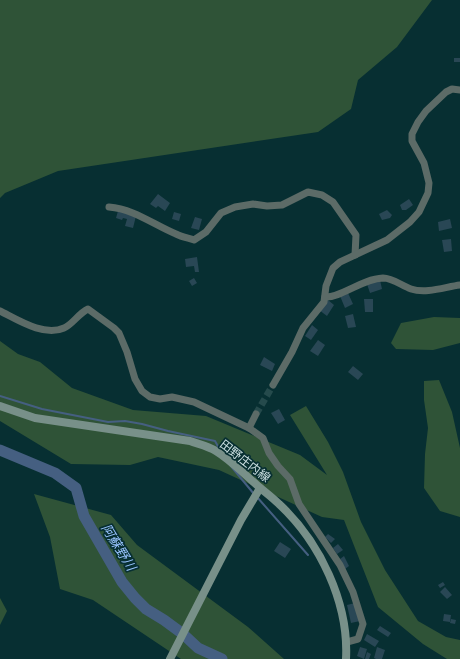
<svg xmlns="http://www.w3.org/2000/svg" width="460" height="659" viewBox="0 0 460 659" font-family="Helvetica,'Noto Sans JP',sans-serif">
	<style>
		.green { fill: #2f5337 }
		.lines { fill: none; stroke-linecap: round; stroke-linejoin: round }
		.stream { stroke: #455f81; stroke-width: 2 }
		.river { stroke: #455f81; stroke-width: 11 }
		.building { fill: #294755 }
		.street-tunnel { stroke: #254a4c; stroke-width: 7; stroke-dasharray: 7 3.5; stroke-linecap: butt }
		.street { stroke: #5c6b67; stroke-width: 7 }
		.secondary { stroke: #789089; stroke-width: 8 }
		.labels { text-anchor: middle; stroke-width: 3.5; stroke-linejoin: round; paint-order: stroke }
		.street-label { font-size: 12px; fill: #cce0e2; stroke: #072f32 }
		.water-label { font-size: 13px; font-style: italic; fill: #99c4fe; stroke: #072f32 }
	</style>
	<rect width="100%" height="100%" fill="#072f32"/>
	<!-- green -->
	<g class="green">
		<polygon points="0,0 432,0 397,47 358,80 351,109 318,132 58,171 5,193 0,198"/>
		<polygon points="434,317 460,318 460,343 433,350 396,349 391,343 401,323"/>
		<polygon points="0,341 18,354 40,362 72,388 133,410 206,416 300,455 327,475 290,415 306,406 328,442 343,472 361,522 385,570 418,621 446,637 460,640 460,659 447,659 423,644 378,607 344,520 322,517 219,470 158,457 130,465 71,464 0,421"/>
		<polygon points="439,380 452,412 460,448 460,517 440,511 424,488 425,454 428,428 424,400 424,381"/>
		<polygon points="34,494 111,515 137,545 248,627 284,659 181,659 93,600 60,589 50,537"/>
		<polygon points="0,598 7,611 0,625"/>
	</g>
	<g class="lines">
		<!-- stream -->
		<g class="stream">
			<polyline points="0,396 42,409 108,422 125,421 142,424 168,431 215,441 220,450"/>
			<polyline points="230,465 254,494"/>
			<polyline points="257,497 308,555"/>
		</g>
		<!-- river -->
		<polyline class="river" points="0,450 55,473 76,488 84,516 122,582 135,598 146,609 164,620 183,634 198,648 222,659"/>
	</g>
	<!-- building -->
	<g class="building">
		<rect x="454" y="58" width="6" height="4"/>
		<polygon points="158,194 170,203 165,211 158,206 156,208 150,204"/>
		<polygon points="409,199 413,205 406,210 402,210 400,205"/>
		<polygon points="387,210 392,215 390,218 382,220 379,214"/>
		<polygon points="118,211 136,216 133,228 125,226 127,219 123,218 122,220 116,218"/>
		<polygon points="174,212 181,214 179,221 172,219"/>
		<polygon points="195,217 202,219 199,230 191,228"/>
		<polygon points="450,219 452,228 439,231 438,222"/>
		<polygon points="451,239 452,251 444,252 442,240"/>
		<polygon points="197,257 199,272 195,272 194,266 186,267 185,259"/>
		<polygon points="194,278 197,283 192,286 189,281"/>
		<polygon points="380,280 382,289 370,293 367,284"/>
		<polygon points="348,293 353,304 345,308 340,296"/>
		<polygon points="364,299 373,299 373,312 365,312"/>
		<polygon points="328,300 334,305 327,316 319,310"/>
		<polygon points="353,314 356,327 348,328 345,316"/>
		<polygon points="312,325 318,330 311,340 305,336"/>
		<polygon points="318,340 325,345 318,356 310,351"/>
		<polygon points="264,357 275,364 272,371 260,365"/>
		<polygon points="353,366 363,374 358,380 348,372"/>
		<polygon points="279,409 285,420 278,424 271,413"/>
		<polygon points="328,534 335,539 331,543 325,537"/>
		<polygon points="280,542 291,549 285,558 274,551"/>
		<polygon points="338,544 343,550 337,554 333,548"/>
		<polygon points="344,556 349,566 345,569 340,559"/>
		<polygon points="443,582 445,585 440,588 438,585"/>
		<polygon points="445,587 452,595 447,599 440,592"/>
		<polygon points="355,603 360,621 351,623 347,605"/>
		<polygon points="444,614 451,615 450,622 443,621"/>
		<polygon points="451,619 456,620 455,624 450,623"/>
		<polygon points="380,626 391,633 388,637 377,630"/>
		<polygon points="367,634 379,641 375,647 364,640"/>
		<polygon points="360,647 367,649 364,659 357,656"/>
		<polygon points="377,647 385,650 382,659 376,659 374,658"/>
		<polygon points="367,652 371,654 369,659 365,659"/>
	</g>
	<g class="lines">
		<!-- street-tunnel -->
		<polyline class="street-tunnel" points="256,414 273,385"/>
		<!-- street -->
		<g class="street">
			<path d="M 109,207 C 134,209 154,225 176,234 C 182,237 188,238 194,240 L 206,232 L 221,213 L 235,207 L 253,204 L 267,206 L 282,205 L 308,192 L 322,195 L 333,202 L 356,235 L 355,255"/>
			<path d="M 325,297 C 341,298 361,279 383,278 C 393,278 402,286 411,289 C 426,294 445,287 460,285"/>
			<path d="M 0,311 C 18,320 44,337 64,328 C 72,325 79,313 88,309 L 114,328 L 119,333 L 127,352 L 135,379 L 142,391 L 150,397 L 160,399 L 172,397 L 194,402 L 249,428 L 263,438 L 269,453 L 278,466 L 290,479 L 299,504 L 340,565 L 353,592 L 363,624 L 358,639 L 347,642"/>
			<polyline points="273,385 292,352 303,328 324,302 326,286 333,268 340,262 387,240 410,222 419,212 428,193 429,183 424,163 412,141 412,134 418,122 426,111 446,92 452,89 460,90"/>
			<polyline points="249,428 256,414"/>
		</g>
		<!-- secondary -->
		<g class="secondary">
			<path d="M 0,406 L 35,418 L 190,441 C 198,444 208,446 216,451 C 231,460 244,474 258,486 C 265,492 272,497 279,504 C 320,542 349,603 346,659"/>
			<polyline points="170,659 241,520 260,488"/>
		</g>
	</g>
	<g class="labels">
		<!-- street labels -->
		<g class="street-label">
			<text transform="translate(245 461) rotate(38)" y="4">田野庄内線</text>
		</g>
		<!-- water labels -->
		<g class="water-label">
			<text transform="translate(119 547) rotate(58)" y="5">阿蘇野川</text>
		</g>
	</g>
</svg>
